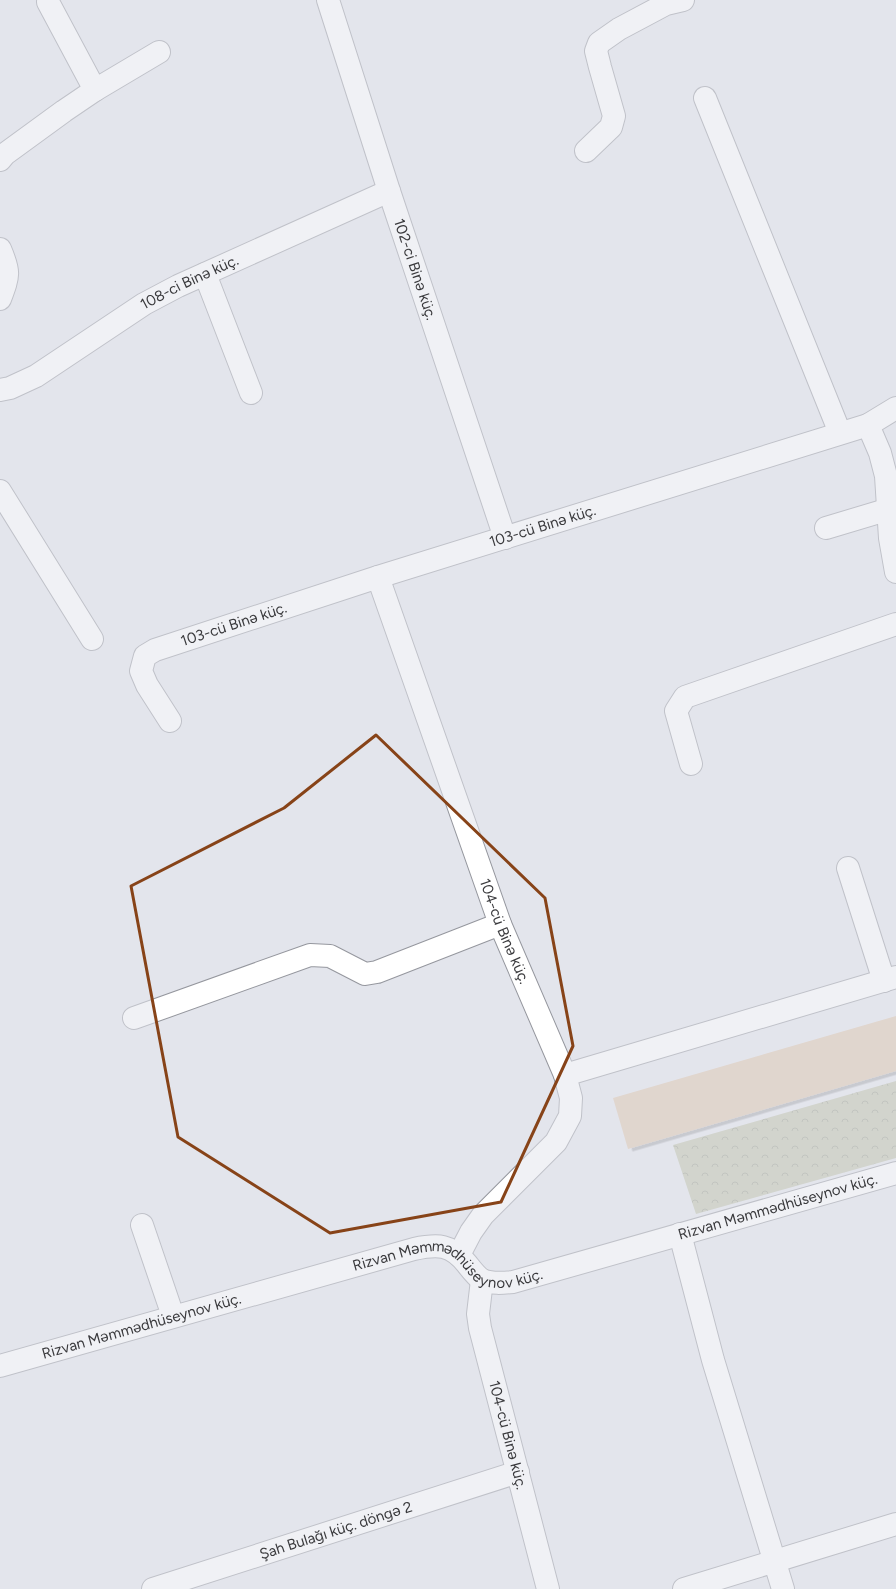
<svg xmlns="http://www.w3.org/2000/svg" width="896" height="1589" viewBox="0 0 896 1589" font-family="Figtree,sans-serif">
	<style>
		.park { fill: url(#park-crowns) }
		.building { fill: #dcc3a9; filter: url(#shadow) }
		.lines { fill: none; stroke-linecap: round; stroke-linejoin: round }
		.street-casing { stroke: #95979e; stroke-width: 24 }
		.secondary-casing { stroke: #95979e; stroke-width: 24 }
		.street { stroke: #fff; stroke-width: 22 }
		.secondary { stroke: #fff; stroke-width: 22 }
		.marked { fill: none; stroke: #874318; stroke-width: 3; stroke-linejoin: round }
		.labels { text-anchor: middle; stroke-width: 3; stroke-linejoin: round; paint-order: stroke }
		.street-label { font-size: 15px; fill: #3a3a3d; stroke: #f1f3f9 }
	</style>
	<defs>
		<pattern id="park-crowns" width="20" height="18" patternUnits="userSpaceOnUse"><rect width="20" height="18" fill="#bcbfa7"/><path d="M2 6a3 3 0 1 1 6 0M12 15a3 3 0 1 1 6 0" fill="none" stroke="#9a9c89"/></pattern>
		<filter id="shadow"><feDropShadow dx="4.5" dy="2.5" stdDeviation="0" flood-color="#0004"/></filter>
	</defs>
	<rect width="100%" height="100%" fill="#e3e5ec"/>
	<!-- park -->
	<polygon class="park" points="896,1081 896,1158 696,1214 673,1145"/>
	<!-- building -->
	<polygon class="building" points="896,1016 896,1071 628,1149 613,1098"/>
	<g class="lines">
		<!-- street casing -->
		<g class="street-casing">
			<g id="street">
				<path id="s1" d="M 328,0 L 389,191 L 505,538"/>
				<polyline points="48,2 95,90"/>
				<polyline points="705,98 840,433"/>
				<polyline points="586,151 611,127 614,116 600,67 596,51 599,43 619,29 666,4 683,0"/>
				<polyline points="0,160 5,154 64,111 95,90 159,52"/>
				<path d="M 0,249 C 10,272 9,275 0,299"/>
				<polyline points="205,274 251,393"/>
				<path id="s2" d="M 0,390 L 10,388 L 36,376 L 144,304 L 178,286 L 389,191"/>
				<polyline points="868,425 896,408"/>
				<polyline points="0,491 92,639"/>
				<polyline points="826,528 896,507"/>
				<path id="s3" d="M 378,577 L 500,924 L 565,1075 L 571,1098 L 570,1116 L 556,1142 L 483,1215 L 471,1232 L 459,1255"/>
				<path id="s4" d="M 170,721 L 147,685 L 141,671 L 145,656 L 155,650 L 378,577 L 868,425 L 880,453 L 886,476 L 890,538 L 896,572"/>
				<polyline points="691,764 676,711 685,697 896,624"/>
				<polyline points="848,868 884,981"/>
				<polyline points="134,1018 310,955 330,956 365,974 377,972 500,924"/>
				<polyline points="565,1075 896,977"/>
				<polyline points="142,1225 173,1316"/>
				<polyline points="680,1234 713,1360 783,1589"/>
				<path id="s5" d="M 482,1280 L 478,1314 L 480,1328 L 548,1589"/>
				<path id="s6" d="M 153,1589 L 518,1472"/>
				<polyline points="684,1589 896,1524"/>
			</g>
		</g>
		<!-- secondary casing -->
		<g class="secondary-casing">
			<g id="secondary">
				<path id="s7" d="M 0,1366 L 414,1249 C 438,1244 451,1244 467,1264 C 471,1269 476,1276 482,1280 C 491,1284 503,1283 513,1282 L 896,1173"/>
			</g>
		</g>
		<!-- street -->
		<use href="#street" class="street"/>
		<!-- secondary -->
		<use href="#secondary" class="secondary"/>
	</g>
	<!-- marked area -->
	<path d="M0 0H896V1589H0ZM 376,735 L 545,898 L 573,1046 L 501,1202 L 330,1233 L 178,1137 L 131,886 L 284,808 Z" fill="#e3e5ec" fill-opacity=".55" fill-rule="evenodd"/>
	<path class="marked" d="M 376,735 L 545,898 L 573,1046 L 501,1202 L 330,1233 L 178,1137 L 131,886 L 284,808 Z"/>
	<g class="labels">
		<!-- street labels -->
		<g class="street-label">
			<text dy="5" stroke="none"><textPath href="#s1" startOffset="283">102-ci Binə küç.</textPath></text>
			<text dy="5" stroke="none"><textPath href="#s2" startOffset="219">108-ci Binə küç.</textPath></text>
			<text dy="5" stroke="none"><textPath href="#s4" startOffset="492">103-cü Binə küç.</textPath></text>
			<text dy="5" stroke="none"><textPath href="#s4" startOffset="168">103-cü Binə küç.</textPath></text>
			<text dy="5" stroke="none"><textPath href="#s3" startOffset="376">104-cü Binə küç.</textPath></text>
			<text dy="5" stroke="none"><textPath href="#s7" startOffset="818">Rizvan Məmmədhüseynov küç.</textPath></text>
			<text dy="5" stroke="none"><textPath href="#s7" startOffset="470">Rizvan Məmmədhüseynov küç.</textPath></text>
			<text dy="5" stroke="none"><textPath href="#s7" startOffset="147">Rizvan Məmmədhüseynov küç.</textPath></text>
			<text dy="5" stroke="none"><textPath href="#s5" startOffset="159">104-cü Binə küç.</textPath></text>
			<text dy="5" stroke="none"><textPath href="#s6" startOffset="192">Şah Bulağı küç. döngə 2</textPath></text>
		</g>
	</g>
</svg>
